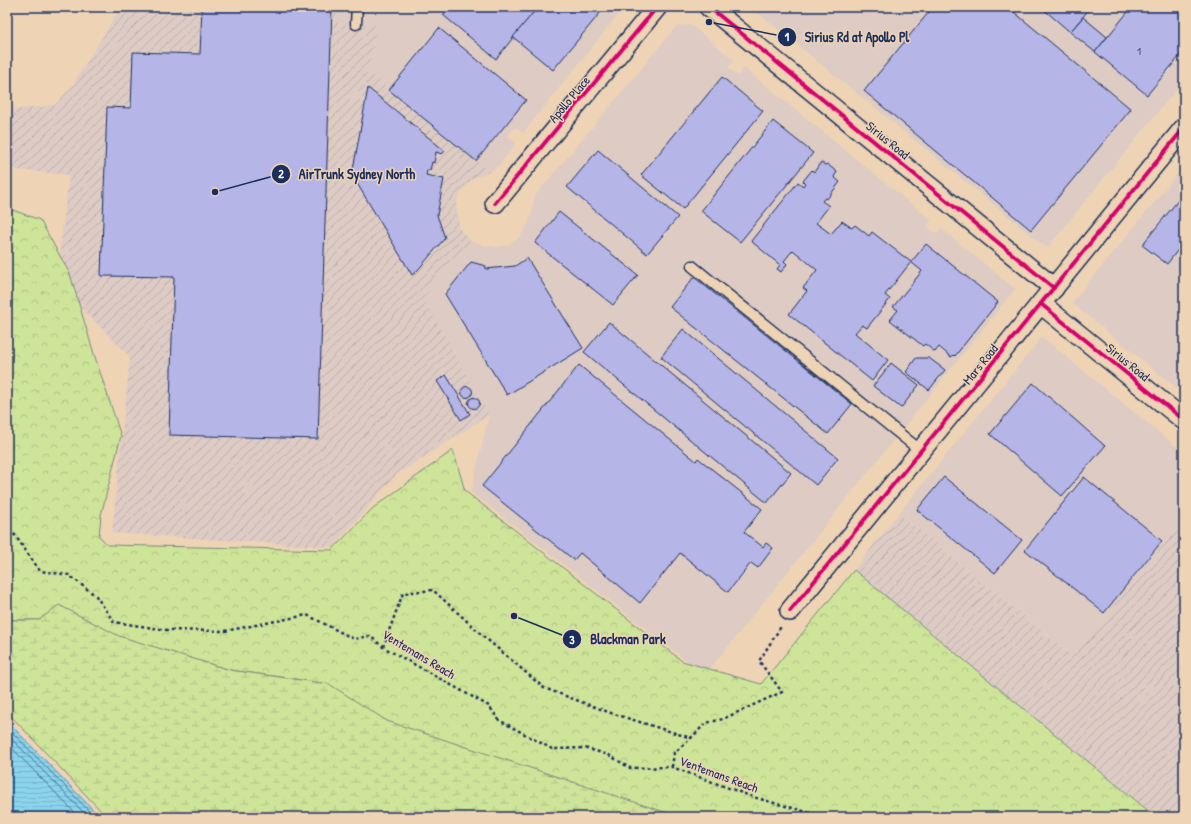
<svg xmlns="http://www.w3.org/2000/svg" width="1191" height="824" viewBox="0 0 1191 824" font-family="'Patrick Hand',sans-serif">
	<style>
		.built { fill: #ddcbc4 }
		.industrial { fill: url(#industrial-furrows) }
		.forest { fill: url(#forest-crowns); stroke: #748a7c }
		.wetland { fill: url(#wetland-marsh); stroke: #748a7c }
		.water { fill: url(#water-rules); stroke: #5e92b3 }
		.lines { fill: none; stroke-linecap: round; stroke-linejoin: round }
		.shore { stroke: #487197; stroke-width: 1 }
		.building { fill: #b5b5e7; stroke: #1b2f5e }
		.lane-casing { stroke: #1b2f5e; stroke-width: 13 }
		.street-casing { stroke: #1b2f5e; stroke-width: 22 }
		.path { stroke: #1b2f5e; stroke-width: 2.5; stroke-dasharray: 3 3; stroke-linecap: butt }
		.lane { stroke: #eed4b5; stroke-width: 10 }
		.street { stroke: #eed4b5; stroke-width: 19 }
		.cycleway-casing { stroke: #eed4b5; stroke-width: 6 }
		.cycleway { stroke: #d6006c; stroke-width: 4 }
		.labels { text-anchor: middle; stroke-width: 3; stroke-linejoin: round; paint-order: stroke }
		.number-label { font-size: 11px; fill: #425080 }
		.street-label { font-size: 13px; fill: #1b2f5e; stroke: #eed4b5 }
		.leader { fill: none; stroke: #1b2f5e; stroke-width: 1.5 }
		.callout-dot { fill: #1b2f5e; stroke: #eed4b5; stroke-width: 1.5 }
		.mark-label { font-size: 12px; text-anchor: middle; font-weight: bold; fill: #fff }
		.callout-label { font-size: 14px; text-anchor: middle; font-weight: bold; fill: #1b2f5e; stroke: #eed4b5; stroke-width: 3; stroke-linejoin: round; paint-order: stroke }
	</style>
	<defs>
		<pattern id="industrial-furrows" width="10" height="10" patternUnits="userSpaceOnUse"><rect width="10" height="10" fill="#ddcbc4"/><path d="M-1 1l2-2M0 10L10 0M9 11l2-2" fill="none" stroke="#bdafab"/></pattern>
		<pattern id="forest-crowns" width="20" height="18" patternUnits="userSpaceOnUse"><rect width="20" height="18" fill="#cee499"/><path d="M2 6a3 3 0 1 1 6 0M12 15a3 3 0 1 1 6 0" fill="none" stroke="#b0c486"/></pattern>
		<pattern id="wetland-marsh" width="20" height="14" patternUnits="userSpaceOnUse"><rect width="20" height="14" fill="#cee499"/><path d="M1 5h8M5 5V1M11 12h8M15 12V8" fill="none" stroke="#b0c486"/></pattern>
		<pattern id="water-rules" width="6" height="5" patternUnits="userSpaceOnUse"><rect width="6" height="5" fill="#8bd4ec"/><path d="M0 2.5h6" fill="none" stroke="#77b6cd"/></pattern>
	</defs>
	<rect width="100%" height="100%" fill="#eed4b5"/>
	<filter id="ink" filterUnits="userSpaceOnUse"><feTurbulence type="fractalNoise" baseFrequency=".025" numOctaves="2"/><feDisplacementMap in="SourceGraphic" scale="8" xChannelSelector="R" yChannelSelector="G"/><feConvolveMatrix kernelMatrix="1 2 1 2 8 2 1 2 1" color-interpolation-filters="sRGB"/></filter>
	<g filter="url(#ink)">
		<!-- built -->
		<g class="built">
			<polygon points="336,7 624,7 523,133 515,127 508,136 516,143 499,165 490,172 369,72 377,25 336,23"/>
			<polygon points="751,7 1184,7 1184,80 1047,248"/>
			<polygon points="691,25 734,60 728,68 738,76 744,68 931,220 927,226 936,233 941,228 1015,289 705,675 471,492 489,415 422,298 470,241 484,245 495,247 508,245 517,240 525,230 531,215 535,196 677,26"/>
			<polygon points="1184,166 1184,394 1072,303"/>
			<polygon points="1042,337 1184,453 1184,520 1074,656 899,513"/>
		</g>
		<!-- industrial -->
		<g class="industrial">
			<polygon points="121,7 336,7 336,23 377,25 369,72 490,172 476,177 467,184 462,191 456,202 459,228 470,241 423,298 489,415 396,475 333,547 112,533 130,357 56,283 69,175 7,169 7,102 13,110 55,105 70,89"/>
			<polygon points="899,513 1073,656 1184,520 1184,817 1156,817 854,570"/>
		</g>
		<!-- forest -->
		<polygon class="forest" points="7,208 40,220 70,274 94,354 121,436 101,515 99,536 108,545 332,550 373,508 453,450 465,491 682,661 761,684 854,570 1156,817 263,817 329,684 230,670 119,637 39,620 7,620"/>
		<!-- wetland -->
		<polygon class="wetland" points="59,605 119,636 230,670 329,684 387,721 680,817 124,817 103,813 7,712 7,620 39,620"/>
		<!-- water -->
		<polygon class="water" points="7,721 100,817 7,817"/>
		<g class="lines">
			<!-- shore -->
			<g class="shore">
				<polyline points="7,727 95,817"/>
				<polyline points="7,734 88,817"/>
				<polyline points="7,743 79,817"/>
			</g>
		</g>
		<!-- building -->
		<g class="building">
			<polygon points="202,7 332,7 318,439 169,435 174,277 101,276 107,107 131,108 133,52 200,54"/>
			<polygon points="450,7 538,7 496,59 443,15"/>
			<polygon points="538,7 605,7 553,70 513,37"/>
			<polygon points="933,7 1008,7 1131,109 1031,230 864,91"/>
			<polygon points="1041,7 1091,7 1070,32"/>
			<polygon points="1132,7 1180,7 1184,11 1184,51 1147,95 1095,52"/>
			<polygon points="1083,17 1107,37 1095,52 1070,32"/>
			<polygon points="439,28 526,100 476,161 389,90"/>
			<polygon points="722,77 763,111 683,209 641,175"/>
			<polygon points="368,88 445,151 442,154 436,152 434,163 432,162 430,170 427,170 426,175 444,179 437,215 445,238 417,271 412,275 352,175"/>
			<polygon points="773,121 813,153 740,242 701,211"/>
			<polygon points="598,150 678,217 647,254 567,187"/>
			<polygon points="821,162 825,165 827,164 837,172 834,177 840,182 827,199 825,198 822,201 829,206 816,223 831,234 842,221 852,228 855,225 869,236 872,232 911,262 885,295 890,299 867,328 862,325 855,333 888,360 872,381 789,314 807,291 803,288 817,270 793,250 784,261 787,264 781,272 777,269 780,265 751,241 798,182 803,186 805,183 803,181 812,170 814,172"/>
			<polygon points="1184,193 1184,242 1167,264 1142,245"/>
			<polygon points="559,212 638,275 613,305 535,243"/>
			<polygon points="926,244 998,302 955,356 954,355 951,357 939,347 935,352 925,344 923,346 890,320 898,310 893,307 922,271 912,263 912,261"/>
			<polygon points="527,258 583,348 507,395 445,294 471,262 486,266 486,269 515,266"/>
			<polygon points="694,277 852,404 828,434 670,307"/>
			<polygon points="609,322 791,473 767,503 584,352"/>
			<polygon points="683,329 838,458 816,485 661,357"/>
			<polygon points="916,358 929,358 945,370 929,390 906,372"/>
			<polygon points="891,363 919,385 901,408 873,386"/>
			<polygon points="579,365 696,461 698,458 762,509 744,532 763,547 766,543 773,548 758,568 751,563 728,592 680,553 640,603 580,553 574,560 482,486"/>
			<polygon points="446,375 470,414 461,420 437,381"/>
			<polygon points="1033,383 1105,446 1062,496 990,434"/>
			<circle cx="467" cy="392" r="5.5"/>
			<circle cx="474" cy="403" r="5.5"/>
			<polygon points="944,477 1022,540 995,573 917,510"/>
			<polygon points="1084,477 1162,541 1104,613 1025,550"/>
		</g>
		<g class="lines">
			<!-- lane casing -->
			<g class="lane-casing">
				<g id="lane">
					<polyline points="356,24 357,7"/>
					<polyline points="692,266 921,451"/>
				</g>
			</g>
			<!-- street casing -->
			<g class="street-casing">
				<g id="street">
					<polyline points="709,7 1054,288"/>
					<polyline points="495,203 657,7"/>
					<polyline points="1041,304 1184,420"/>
					<polyline points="790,611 1184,128"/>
				</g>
			</g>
			<!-- path -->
			<g class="path">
				<polyline points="7,524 40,571 69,575 96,596 114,622 167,630 225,631 307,615 354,639 370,636 383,647 489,706 499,720 552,749 585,748 609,755 630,768 672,767 753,797 814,814 818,817"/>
				<polyline points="383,647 403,593 433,590 482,635 544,688 611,713 691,738"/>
				<polyline points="672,767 674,753 691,738 706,723 723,719 782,692 759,661 782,625"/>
			</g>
			<!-- lane -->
			<use href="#lane" class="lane"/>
			<!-- street -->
			<use href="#street" class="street"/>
			<!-- cycleway casing -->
			<g class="cycleway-casing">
				<g id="cycleway">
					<polyline points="709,7 1054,288"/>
					<polyline points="495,203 657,7"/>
					<polyline points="1041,304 1184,420"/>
					<polyline points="790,611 1184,128"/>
				</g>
			</g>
			<!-- cycleway -->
			<use href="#cycleway" class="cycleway"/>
		</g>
	</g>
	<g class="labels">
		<!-- number labels -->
		<g class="number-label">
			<text x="1139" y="55">1</text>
		</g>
		<!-- street labels -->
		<g class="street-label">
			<text transform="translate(569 99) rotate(-50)" y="5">Apollo Place</text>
			<text transform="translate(888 140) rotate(39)" y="5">Sirius Road</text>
			<text transform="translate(1128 362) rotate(39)" y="5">Sirius Road</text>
			<text transform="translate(980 364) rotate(-51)" y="5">Mars Road</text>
			<text transform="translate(419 654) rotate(31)" y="5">Ventemans Reach</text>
			<text transform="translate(719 774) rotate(20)" y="5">Ventemans Reach</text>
		</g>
	</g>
	<!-- callouts -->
	<path class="leader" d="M709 22L787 37M215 192L281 174M514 616L572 639"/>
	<g class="callout-dot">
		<circle cx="709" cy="22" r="4"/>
		<circle cx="215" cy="192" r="4"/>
		<circle cx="514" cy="616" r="4"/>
		<circle cx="787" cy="37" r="10"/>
		<circle cx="281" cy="174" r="10"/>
		<circle cx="572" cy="639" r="10"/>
	</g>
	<g class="mark-label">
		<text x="787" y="41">1</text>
		<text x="281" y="178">2</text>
		<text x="572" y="644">3</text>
	</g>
	<g class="callout-label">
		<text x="857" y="42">Sirius Rd at Apollo Pl</text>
		<text x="357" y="179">AirTrunk Sydney North</text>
		<text x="628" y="644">Blackman Park</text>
	</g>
	<!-- margin -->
	<rect width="1191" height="824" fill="none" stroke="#eed4b5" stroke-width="24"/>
	<rect x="12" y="12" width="1167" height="800" fill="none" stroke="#1b2f5e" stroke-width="1.5" filter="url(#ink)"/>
</svg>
